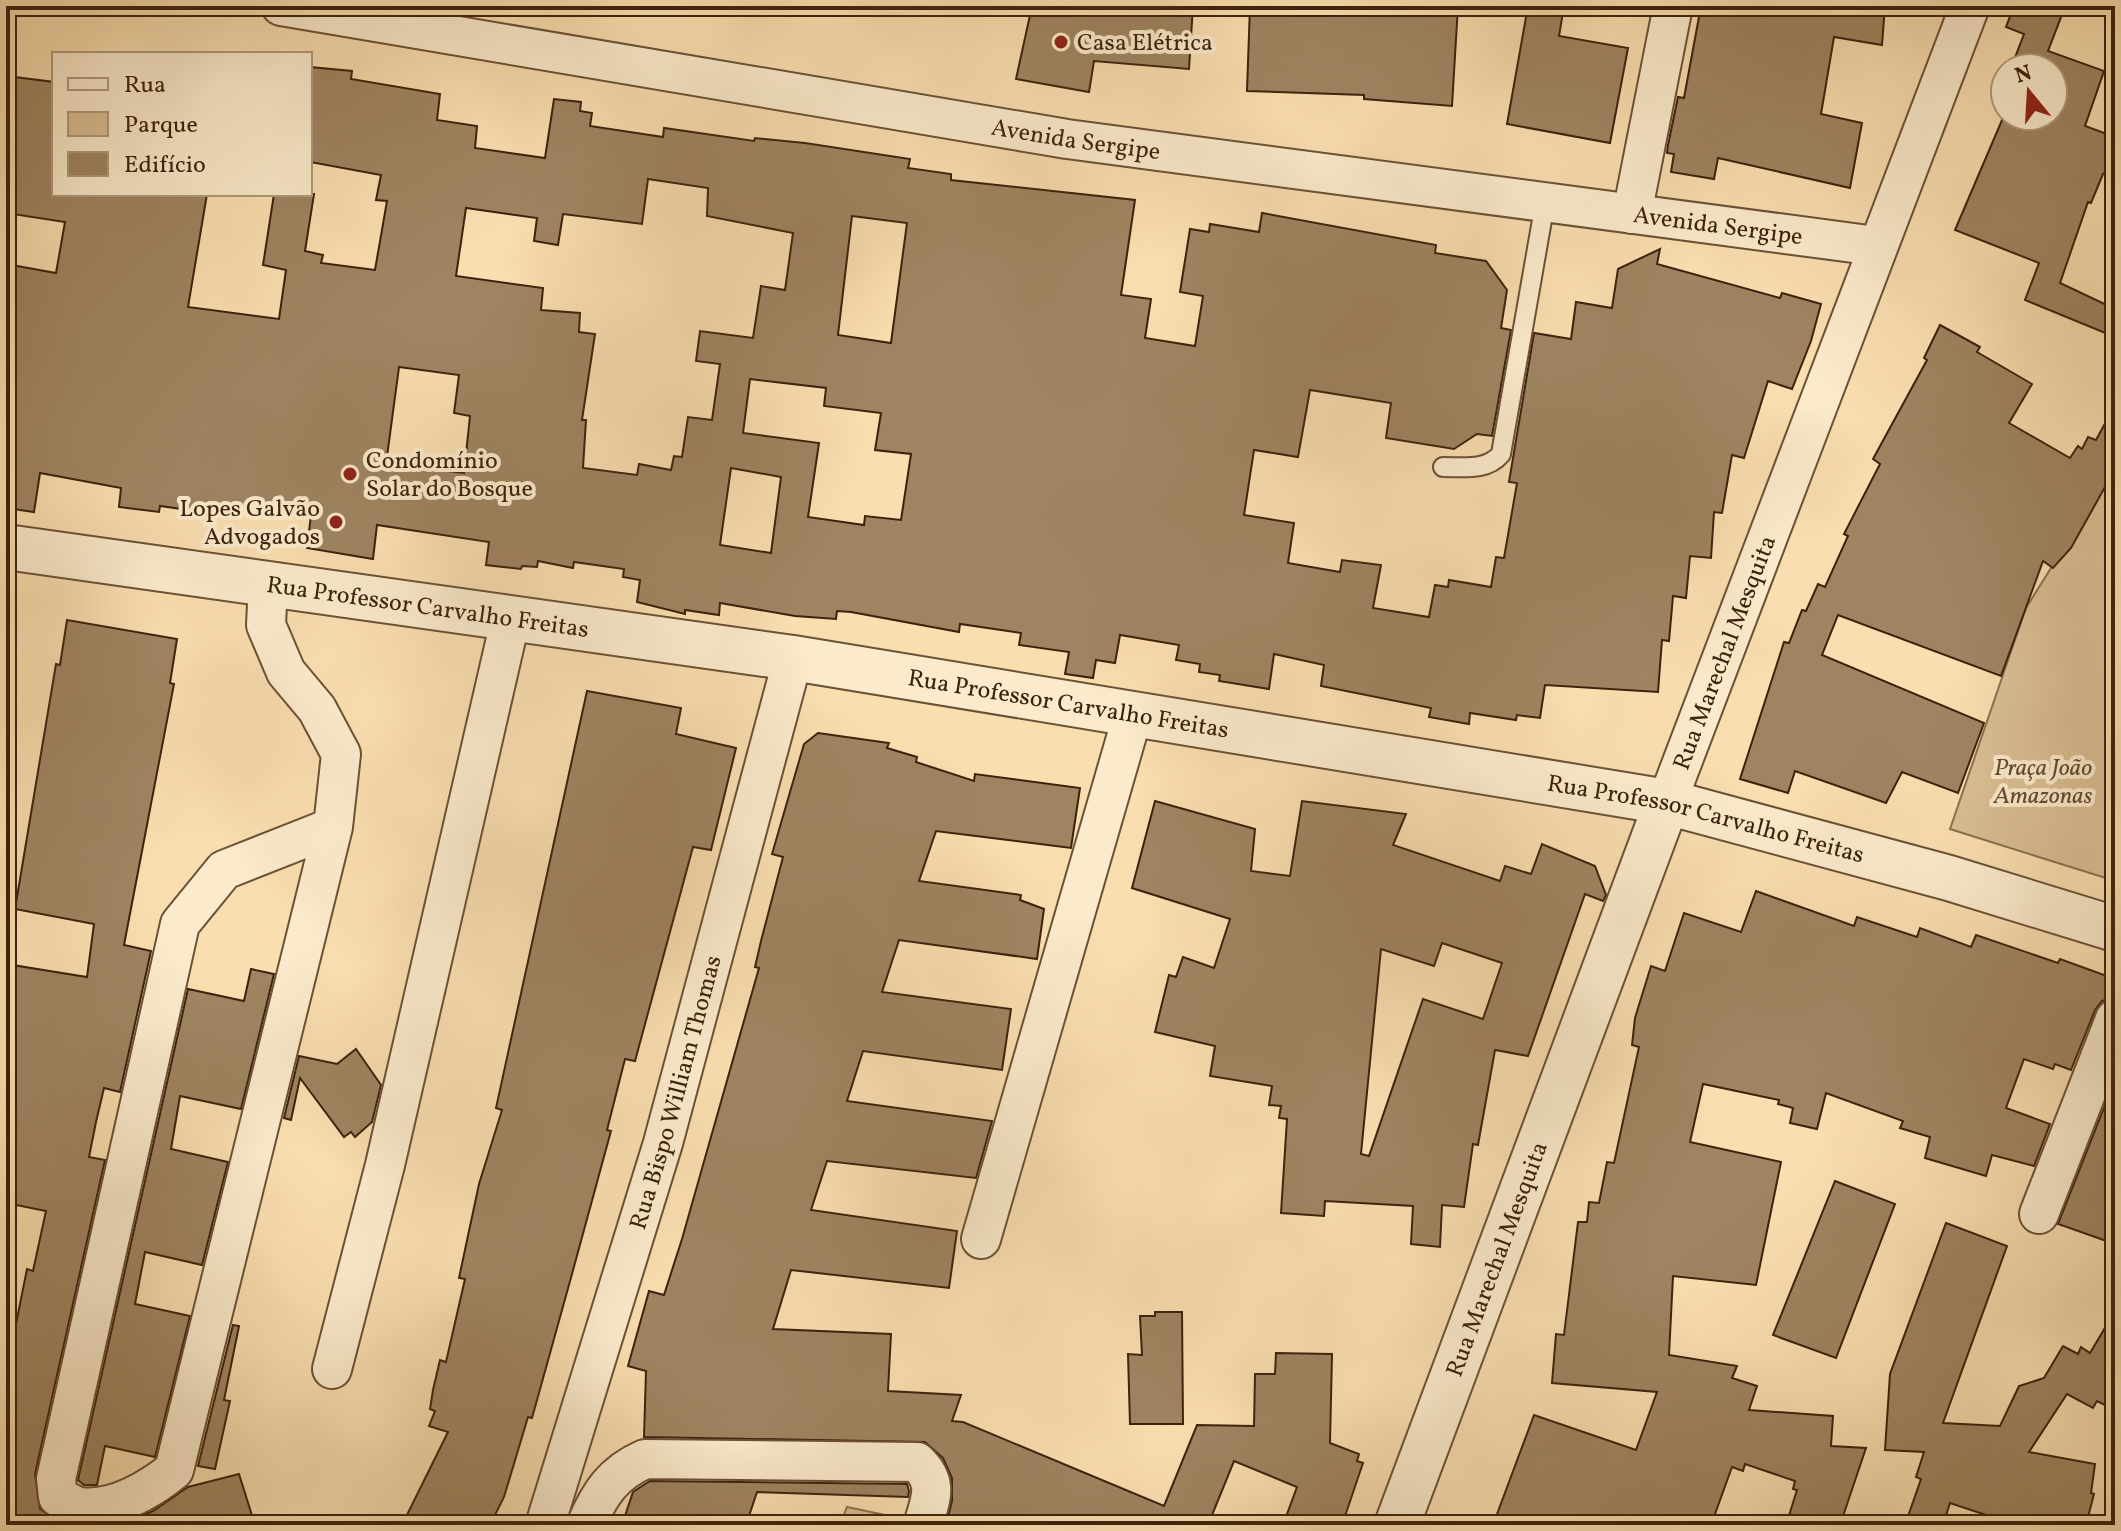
<svg xmlns="http://www.w3.org/2000/svg" width="2121" height="1531" viewBox="0 0 2121 1531" font-family="Vollkorn,serif">
	<style>
		.green { fill: #d9be93; stroke: #8a7050; stroke-width: 2 }
		.building { fill: #9e8461; stroke: #3c220d; stroke-width: 2; fill-rule: evenodd }
		.lines { fill: none; stroke-linecap: round; stroke-linejoin: round }
		.service-casing { stroke: #6b5136; stroke-width: 22 }
		.minor-casing { stroke: #6b5136; stroke-width: 42 }
		.tertiary-casing { stroke: #6b5136; stroke-width: 48 }
		.service { stroke: #fbeacb; stroke-width: 18 }
		.minor { stroke: #fbeacb; stroke-width: 38 }
		.tertiary { stroke: #fbeacb; stroke-width: 44 }
		.poi-dot { fill: #8f2418; stroke: #fbeacb; stroke-width: 3 }
		.labels { text-anchor: middle; stroke-width: 8; stroke-linejoin: round; paint-order: stroke }
		.poi-label { font-size: 24px; fill: #3c220d; stroke: #fbeacb; text-anchor: start }
		.street-label { font-size: 24px; fill: #3c220d; stroke: #fbeacb }
		.park-label { font-size: 24px; font-style: italic; fill: #63492e; stroke: #fbeacb }
	</style>
	<rect width="100%" height="100%" fill="#f9deaf"/>
	<filter id="stains"><feTurbulence type="fractalNoise" baseFrequency=".0025" numOctaves="4"/><feColorMatrix values="0 0 0 0 .2 0 0 0 0 .09 0 0 0 0 .02 0 0 0 .5 -.17"/></filter>
	<radialGradient id="worn" r=".72"><stop offset=".6" stop-color="#630" stop-opacity="0"/><stop offset="1" stop-color="#630" stop-opacity=".3"/></radialGradient>
	<!-- green -->
	<g class="green">
		<polygon points="2115,466 2115,881 1950,829 2026,608"/>
		<polygon points="847,1507 890,1516 888,1525 840,1525"/>
	</g>
	<!-- building -->
	<g class="building">
		<polygon points="1032,6 1193,6 1189,69 1094,61 1089,92 1016,79"/>
		<polygon points="1250,6 1458,6 1452,106 1364,99 1364,95 1247,91"/>
		<polygon points="1528,6 1564,6 1559,36 1628,48 1610,143 1507,124"/>
		<polygon points="1701,6 1885,6 1882,45 1834,37 1821,114 1862,123 1850,188 1718,158 1714,179 1671,172 1674,154 1667,153 1668,145 1678,97 1684,98"/>
		<polygon points="2014,6 2045,6 2063,12 2048,51 2104,71 2085,126 2115,137 2115,174 2107,171 2103,174 2091,203 2088,202 2060,283 2115,309 2115,337 2025,300 2039,263 1955,230 2005,113 2053,116 2053,68 2011,68 2024,34 2006,27"/>
		<path d="M 310,67 L 352,71 L 351,79 L 440,94 L 437,120 L 477,126 L 475,148 L 545,158 L 554,99 L 581,102 L 580,111 L 592,113 L 590,126 L 663,137 L 664,128 L 754,141 L 755,138 L 805,143 L 910,159 L 908,168 L 951,174 L 951,180 L 1135,200 L 1121,295 L 1151,299 L 1145,338 L 1195,346 L 1203,296 L 1180,292 L 1190,229 L 1209,232 L 1210,224 L 1259,232 L 1262,213 L 1436,245 L 1435,253 L 1486,261 L 1507,290 L 1501,328 L 1511,330 L 1492,436 L 1477,434 L 1454,449 L 1386,438 L 1391,403 L 1310,390 L 1298,457 L 1254,450 L 1244,515 L 1294,523 L 1288,563 L 1340,572 L 1342,560 L 1381,565 L 1373,608 L 1429,617 L 1435,585 L 1448,587 L 1449,580 L 1491,587 L 1496,557 L 1504,558 L 1517,483 L 1509,482 L 1534,333 L 1571,339 L 1576,302 L 1612,308 L 1618,269 L 1660,249 L 1657,264 L 1780,298 L 1782,293 L 1821,304 L 1811,341 L 1792,389 L 1768,381 L 1744,458 L 1732,455 L 1722,513 L 1714,512 L 1711,558 L 1690,556 L 1686,598 L 1673,596 L 1669,641 L 1662,640 L 1658,692 L 1545,685 L 1540,718 L 1517,715 L 1516,720 L 1470,713 L 1469,724 L 1429,717 L 1431,708 L 1321,686 L 1324,665 L 1274,654 L 1269,689 L 1219,681 L 1220,675 L 1199,672 L 1200,664 L 1176,660 L 1179,645 L 1120,635 L 1115,663 L 1096,660 L 1093,678 L 1065,674 L 1069,652 L 1019,645 L 1021,633 L 960,624 L 959,632 L 851,612 L 837,611 L 836,619 L 795,616 L 720,603 L 719,615 L 685,610 L 685,614 L 637,602 L 640,580 L 623,577 L 624,569 L 574,562 L 573,568 L 538,561 L 537,567 L 522,566 L 521,569 L 486,565 L 489,542 L 377,525 L 373,559 L 307,548 L 311,515 L 217,508 L 216,514 L 160,506 L 159,512 L 119,507 L 121,488 L 40,473 L 34,512 L 6,508 L 6,264 L 56,273 L 65,222 L 6,213 L 6,76 L 54,82 L 54,194 L 207,194 L 188,307 L 279,319 L 286,270 L 263,265 L 274,194 L 314,194 L 305,251 L 323,255 L 321,263 L 375,270 L 387,201 L 376,200 L 381,175 L 310,162 ZM 648,179 L 708,188 L 707,216 L 793,233 L 785,290 L 761,286 L 753,338 L 700,331 L 696,361 L 720,364 L 712,420 L 688,417 L 682,457 L 674,456 L 671,470 L 639,464 L 637,475 L 583,468 L 586,420 L 582,420 L 595,334 L 579,332 L 580,313 L 541,310 L 543,288 L 456,276 L 466,208 L 537,218 L 534,241 L 558,245 L 563,214 L 642,224 ZM 852,216 L 907,223 L 891,343 L 838,335 ZM 399,367 L 459,375 L 454,413 L 470,416 L 464,473 L 386,464 ZM 750,379 L 826,388 L 824,406 L 881,413 L 875,450 L 911,454 L 901,520 L 865,516 L 864,525 L 808,517 L 819,443 L 743,433 ZM 731,468 L 781,477 L 771,553 L 720,545 Z"/>
		<polygon points="1940,325 1980,347 1977,352 2032,384 2009,423 2070,458 2078,446 2082,449 2088,437 2096,440 2115,405 2115,469 2071,548 2053,568 2043,561 2001,676 1838,615 1822,655 1984,723 1958,793 1902,772 1886,803 1795,771 1788,793 1740,779 1784,642 1789,643 1802,610 1806,611 1818,584 1825,587 1848,536 1844,534 1880,464 1873,459 1927,360 1924,358"/>
		<polygon points="67,620 177,639 170,683 174,684 124,945 151,951 120,1092 104,1088 96,1122 89,1157 105,1160 35,1474 40,1509 65,1525 6,1525 6,1322 16,1324 27,1269 33,1271 46,1211 6,1203 6,964 87,977 94,924 15,909 56,664 60,665"/>
		<polygon points="587,691 681,708 676,734 736,748 711,850 693,847 635,1061 625,1059 607,1130 611,1131 572,1274 532,1418 528,1417 504,1497 490,1525 402,1525 448,1432 429,1426 435,1411 430,1409 433,1390 440,1360 446,1362 465,1279 459,1278 479,1184 502,1110 496,1108"/>
		<polygon points="818,733 889,743 887,748 917,757 916,762 974,781 975,774 1080,788 1071,848 936,831 919,881 1021,895 1020,900 1044,909 1037,959 899,940 882,992 1011,1009 1002,1070 863,1051 847,1101 992,1121 976,1178 827,1161 811,1210 957,1231 949,1288 791,1270 773,1329 891,1334 888,1391 961,1395 952,1421 963,1422 1164,1506 1197,1425 1254,1426 1255,1374 1275,1374 1276,1353 1332,1354 1330,1443 1359,1454 1357,1461 1363,1463 1342,1525 1283,1525 1297,1487 1234,1461 1208,1525 1060,1525 1039,1516 1036,1525 946,1525 952,1501 952,1478 943,1458 925,1442 644,1437 646,1371 628,1366 649,1291 664,1295 682,1239 759,968 755,967 761,941 783,857 772,854 804,744"/>
		<path d="M 1155,801 L 1255,829 L 1251,871 L 1290,876 L 1302,801 L 1406,814 L 1393,845 L 1500,881 L 1505,866 L 1531,874 L 1542,844 L 1595,866 L 1606,895 L 1603,901 L 1585,894 L 1528,1056 L 1495,1050 L 1478,1145 L 1473,1144 L 1464,1207 L 1442,1205 L 1440,1247 L 1411,1244 L 1413,1206 L 1325,1201 L 1324,1216 L 1281,1213 L 1287,1119 L 1279,1118 L 1281,1106 L 1269,1105 L 1272,1086 L 1210,1076 L 1215,1046 L 1155,1032 L 1169,975 L 1176,977 L 1183,957 L 1214,968 L 1230,919 L 1132,888 ZM 1442,943 L 1502,963 L 1483,1019 L 1423,999 L 1369,1156 L 1361,1154 L 1381,949 L 1434,966 Z"/>
		<polygon points="1756,891 1854,926 1857,917 1917,937 1920,928 1971,947 1976,935 2058,963 2060,959 2115,979 2115,998 2102,1001 2095,1010 2071,1070 2055,1064 2053,1069 2024,1059 2006,1108 2050,1124 2034,1166 1992,1155 1986,1176 1925,1158 1930,1137 1900,1128 1903,1121 1826,1093 1817,1129 1790,1123 1793,1108 1778,1104 1779,1100 1703,1084 1690,1142 1781,1162 1756,1285 1673,1276 1669,1355 1737,1366 1732,1378 1757,1386 1749,1410 1833,1416 1831,1446 1866,1448 1840,1525 1786,1525 1797,1490 1793,1489 1795,1481 1745,1464 1743,1471 1732,1467 1711,1525 1493,1525 1534,1415 1636,1450 1657,1392 1552,1383 1556,1334 1564,1335 1578,1222 1587,1222 1589,1202 1599,1203 1607,1162 1614,1163 1639,1047 1632,1045 1635,1018 1651,966 1665,971 1684,913 1741,932"/>
		<polygon points="251,969 274,974 241,1109 180,1096 171,1149 228,1162 202,1265 145,1252 135,1304 190,1316 155,1457 105,1446 97,1485 84,1485 78,1480 188,989 244,1001"/>
		<polygon points="356,1049 381,1085 372,1122 355,1137 351,1132 344,1137 300,1078 291,1120 284,1118 299,1056 337,1064"/>
		<polygon points="2115,1080 2115,1244 2058,1224"/>
		<polygon points="1835,1181 1895,1204 1836,1358 1773,1335"/>
		<polygon points="1946,1223 2007,1246 1943,1423 2000,1426 2019,1386 2044,1378 2063,1346 2078,1354 2081,1347 2090,1353 2115,1311 2115,1410 2097,1401 2093,1408 2067,1394 2029,1452 2095,1464 2091,1493 2094,1494 2086,1525 2016,1525 1950,1503 1943,1525 1905,1525 1921,1479 1916,1477 1924,1452 1885,1450 1890,1374"/>
		<polygon points="1155,1312 1182,1312 1183,1424 1130,1424 1128,1354 1142,1355 1140,1316 1155,1316"/>
		<polygon points="233,1325 239,1326 224,1400 230,1401 215,1469 198,1466"/>
		<polygon points="239,1474 255,1525 118,1525 153,1511 188,1487"/>
		<polygon points="650,1481 907,1484 909,1491 908,1497 757,1492 746,1525 622,1525 633,1492"/>
	</g>
	<g class="lines">
		<!-- service casing -->
		<g class="service-casing">
			<path id="service" d="M 1443,467 C 1464,467 1487,471 1501,454 L 1545,203"/>
		</g>
		<!-- minor casing -->
		<g class="minor-casing">
			<g id="minor">
				<path id="s1" d="M 281,6 L 1067,139 L 1876,246"/>
				<polyline points="1632,214 1673,6"/>
				<path d="M 268,583 L 266,625 L 286,672 L 317,709 L 341,754 L 333,827 L 174,1470 C 151,1489 114,1511 81,1507 C 74,1506 65,1500 58,1497 L 56,1479 L 180,924 L 224,870 L 333,827"/>
				<path id="s2" d="M 1667,802 L 1970,6"/>
				<polyline points="2039,1214 2115,1019"/>
				<polyline points="981,1239 1133,714"/>
				<polyline points="332,1369 385,1165 511,617"/>
				<path id="s3" d="M 545,1525 L 663,1143 L 793,658"/>
				<path d="M 586,1525 C 600,1493 613,1473 645,1459 L 917,1462 C 939,1483 931,1498 923,1525"/>
			</g>
		</g>
		<!-- tertiary casing -->
		<g class="tertiary-casing">
			<g id="tertiary">
				<path id="s4" d="M 6,547 L 793,658 L 1667,802 L 1949,878 L 2115,929"/>
				<path id="s5" d="M 1397,1525 L 1667,802"/>
			</g>
		</g>
		<!-- service -->
		<use href="#service" class="service"/>
		<!-- minor -->
		<use href="#minor" class="minor"/>
		<!-- tertiary -->
		<use href="#tertiary" class="tertiary"/>
	</g>
	<!-- markers -->
	<g class="poi-dot">
		<circle cx="1061" cy="42" r="8"/>
		<circle cx="350" cy="474" r="8"/>
		<circle cx="336" cy="522" r="8"/>
	</g>
	<g class="labels">
		<!-- poi labels -->
		<g class="poi-label">
			<text x="1077" y="50">Casa Elétrica</text>
			<text x="366" y="468">Condomínio<tspan x="366" dy="28">Solar do Bosque</tspan></text>
			<text x="320" y="516" text-anchor="end">Lopes Galvão<tspan x="320" dy="28">Advogados</tspan></text>
		</g>
		<!-- street labels -->
		<g class="street-label">
			<text dy="8" stroke="none"><textPath href="#s1" startOffset="806">Avenida Sergipe</textPath></text>
			<text dy="8" stroke="none"><textPath href="#s1" startOffset="1454">Avenida Sergipe</textPath></text>
			<text dy="8" stroke="none"><textPath href="#s4" startOffset="426">Rua Professor Carvalho Freitas</textPath></text>
			<text dy="8" stroke="none"><textPath href="#s2" startOffset="160">Rua Marechal Mesquita</textPath></text>
			<text dy="8" stroke="none"><textPath href="#s4" startOffset="1074">Rua Professor Carvalho Freitas</textPath></text>
			<text dy="8" stroke="none"><textPath href="#s4" startOffset="1722">Rua Professor Carvalho Freitas</textPath></text>
			<text dy="8" stroke="none"><textPath href="#s3" startOffset="452">Rua Bispo William Thomas</textPath></text>
			<text dy="8" stroke="none"><textPath href="#s5" startOffset="284">Rua Marechal Mesquita</textPath></text>
		</g>
		<!-- park labels -->
		<g class="park-label">
			<text x="2043" y="775">Praça João<tspan x="2043" dy="28">Amazonas</tspan></text>
		</g>
	</g>
	<!-- margin -->
	<rect width="2121" height="1531" fill="none" stroke="#f9deaf" stroke-width="32"/>
	<rect x="8" y="8" width="2105" height="1515" fill="none" stroke="#3c220d" stroke-width="4"/>
	<rect x="16" y="16" width="2089" height="1499" fill="none" stroke="#3c220d" stroke-width="2"/>
	<!-- legend -->
	<rect x="52" y="52" width="260" height="144" fill="#fbeacb" stroke="#af9a7f" stroke-width="2"/>
	<rect x="68" y="78" width="40" height="12" fill="#fbeacb" stroke="#af9a7f" stroke-width="2"/>
	<text x="124" y="92" font-size="24" fill="#3c220d">Rua</text>
	<rect x="68" y="112" width="40" height="24" fill="#d9be93" stroke="#af9a7f" stroke-width="2"/>
	<text x="124" y="132" font-size="24" fill="#3c220d">Parque</text>
	<rect x="68" y="152" width="40" height="24" fill="#9e8461" stroke="#af9a7f" stroke-width="2"/>
	<text x="124" y="172" font-size="24" fill="#3c220d">Edifício</text>
	<!-- north arrow -->
	<g transform="translate(2029 92) rotate(342)"><circle r="38" fill="#fbeacb" stroke="#af9a7f" stroke-width="2"/>
	<path d="M0-6L14 30L0 20L-14 30Z" fill="#8f2418"/>
	<text y="-12" font-size="22" font-weight="bold" text-anchor="middle" fill="#3c220d">N</text>
	</g>
	<rect width="100%" height="100%" filter="url(#stains)"/>
	<rect width="100%" height="100%" fill="url(#worn)"/>
</svg>
